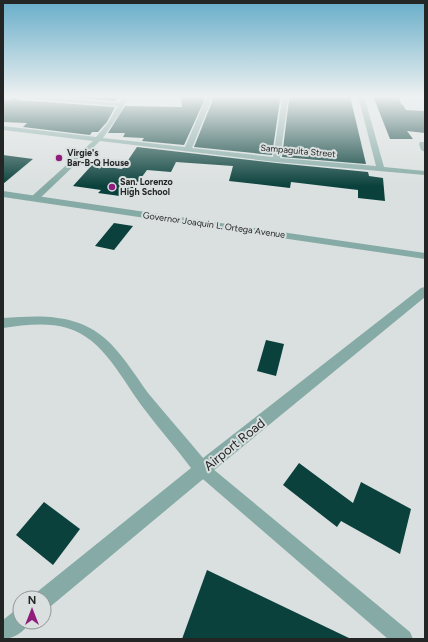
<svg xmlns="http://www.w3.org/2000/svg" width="428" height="642" viewBox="0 0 428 642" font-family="Figtree,sans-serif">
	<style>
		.building { fill: #0b413c }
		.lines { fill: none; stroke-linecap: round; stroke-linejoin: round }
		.service { fill: #86aaa5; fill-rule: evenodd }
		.minor { fill: #86aaa5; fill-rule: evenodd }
		.tertiary { fill: #86aaa5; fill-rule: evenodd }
		.poi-dot { fill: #901c7c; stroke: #dae0df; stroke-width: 1.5 }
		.labels { text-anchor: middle; stroke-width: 4; stroke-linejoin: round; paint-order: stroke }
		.far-street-label { font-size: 9px; fill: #232625; stroke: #dae0df }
		.far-poi-label { font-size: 9px; font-weight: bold; fill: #232625; stroke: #dae0df; text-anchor: start }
		.near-street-label { font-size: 13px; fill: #232625; stroke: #dae0df }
	</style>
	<rect width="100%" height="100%" fill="#dae0df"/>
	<!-- building -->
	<g class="building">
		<polygon points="12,96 18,100 115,107 107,122 98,132 92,132 90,135 23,127 27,123 3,122 3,99 12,100"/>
		<polygon points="48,96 121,96 115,101"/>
		<polygon points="181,96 204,96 204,101 184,145 142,141 144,138 123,137 125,133 108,133 125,106 182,107"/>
		<polygon points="212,96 280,96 280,100 272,155 194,147 212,102"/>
		<polygon points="288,96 350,96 366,164 282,157 289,100"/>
		<polygon points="373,96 399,97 401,104 403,105 406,110 425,111 425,133 407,131 413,139 390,139"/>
		<polygon points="137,147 276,163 368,172 369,176 383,178 385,201 358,198 358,190 291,182 290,188 229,181 233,166 176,162 171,172 147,170 127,197 98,193 101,190 73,186 92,165 122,169"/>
		<polygon points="3,155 33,159 3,184"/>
		<polygon points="114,223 133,226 114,250 95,246"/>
		<polygon points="266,340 284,344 276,376 257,371"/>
		<polygon points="299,463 353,503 361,482 411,509 400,554 341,521 337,527 283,485"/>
		<polygon points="44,502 80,529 53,565 16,535"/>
		<polygon points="207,570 351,639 182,639"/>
	</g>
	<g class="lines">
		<!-- service -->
		<polygon class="service" points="202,462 207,464 410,632 413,639 388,639 197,474 195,469 197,464"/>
		<!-- minor -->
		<g class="minor">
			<polygon points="15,96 34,96 119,103 122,96 128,96 122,110 103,138 185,147 205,101 205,96 211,96 211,101 192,148 273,157 282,100 281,96 287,96 288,100 280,158 376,166 358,96 364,96 384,167 425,171 425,175 276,162 100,141 37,201 31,201 30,199 31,197 93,141 3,130 3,126 96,137 108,123 118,106 18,98"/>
			<polygon points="420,142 425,142 425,152 421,150 419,144"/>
			<path d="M 425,287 L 425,297 L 208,475 L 51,606 L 44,609 L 44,598 L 35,598 L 37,592 L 191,468 C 176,448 160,430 145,410 C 123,382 104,338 67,328 C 47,322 24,325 3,328 L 3,318 C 43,315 81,313 111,344 C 125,359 136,376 148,393 C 166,415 185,436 203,458 L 421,288 Z"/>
			<path d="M 20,609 L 20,622 L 29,622 C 25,632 13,639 3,639 L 3,620 L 13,612 Z"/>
		</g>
		<!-- tertiary -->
		<polygon class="tertiary" points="3,191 425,253 425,259 3,197"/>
	</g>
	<!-- sky -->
	<linearGradient id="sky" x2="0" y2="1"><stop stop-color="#67adc9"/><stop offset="0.52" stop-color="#eef1f1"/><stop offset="1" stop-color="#eef1f1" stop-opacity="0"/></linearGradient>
	<rect width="428" height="186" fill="url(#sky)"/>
	<!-- markers -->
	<g class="poi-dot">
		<circle cx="59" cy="158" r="4"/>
		<circle cx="112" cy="187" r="4"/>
	</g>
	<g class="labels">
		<!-- far-street labels -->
		<g class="far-street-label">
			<text transform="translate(298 151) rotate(5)" y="3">Sampaguita Street</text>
			<text transform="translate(214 225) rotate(8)" y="3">Governor Joaquin L. Ortega Avenue</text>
		</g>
		<!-- far-poi labels -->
		<g class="far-poi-label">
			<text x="67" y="156">Virgie's<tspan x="67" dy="10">Bar-B-Q House</tspan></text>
			<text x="120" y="185">San. Lorenzo<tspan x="120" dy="10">High School</tspan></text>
		</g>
		<!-- near-street labels -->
		<g class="near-street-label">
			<text transform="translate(234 444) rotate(-39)" y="5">Airport Road</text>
		</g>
	</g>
	<!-- border -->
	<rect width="428" height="642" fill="none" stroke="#232625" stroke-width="8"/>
	<!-- north arrow -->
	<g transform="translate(32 610)"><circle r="19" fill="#dae0df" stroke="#919695"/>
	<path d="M0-3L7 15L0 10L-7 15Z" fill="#901c7c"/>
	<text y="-6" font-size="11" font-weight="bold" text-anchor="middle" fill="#232625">N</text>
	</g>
</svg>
